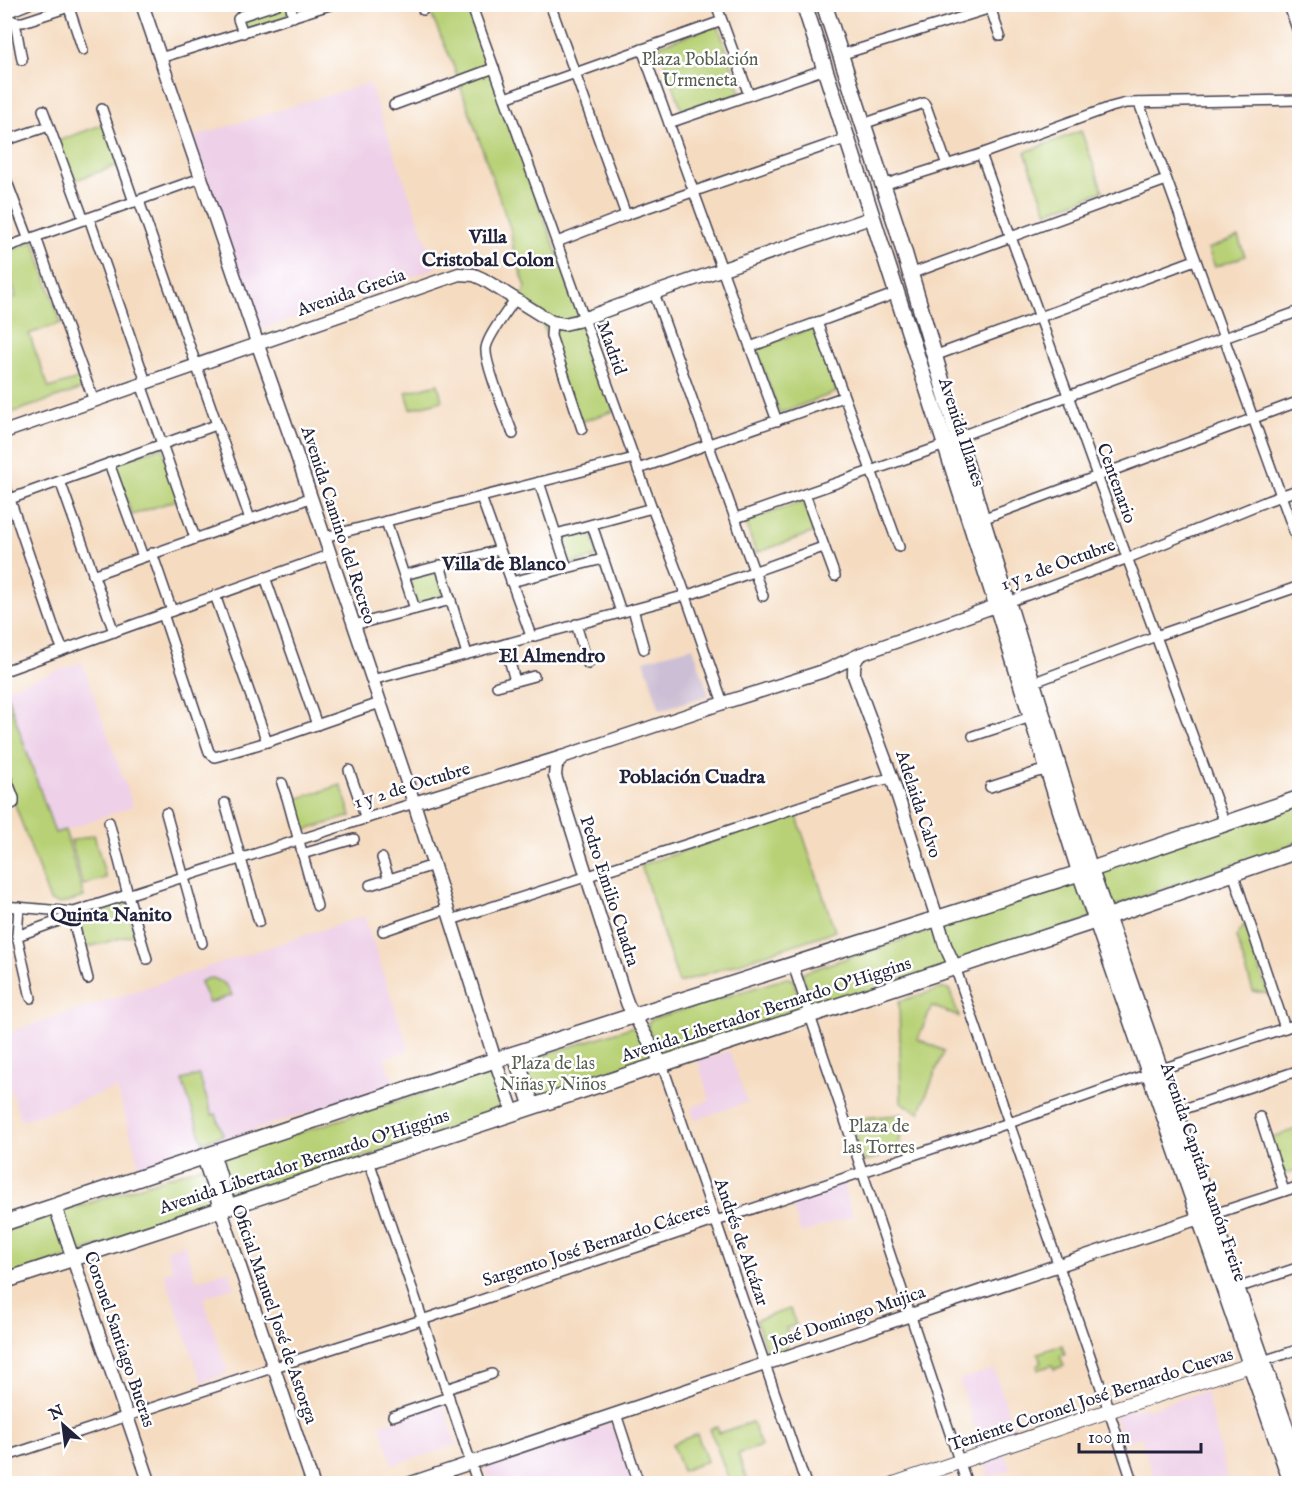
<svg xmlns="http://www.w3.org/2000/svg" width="1304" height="1488" viewBox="0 0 1304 1488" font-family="'IM FELL English',serif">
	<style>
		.built { fill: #eed0e8 }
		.industrial { fill: #ccbed4 }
		.green { fill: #b8d176; stroke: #6d7a58; stroke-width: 1.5 }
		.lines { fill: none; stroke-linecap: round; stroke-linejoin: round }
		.minor-casing { stroke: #423e4f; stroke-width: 12 }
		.tertiary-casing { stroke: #423e4f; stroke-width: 15 }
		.secondary-casing { stroke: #423e4f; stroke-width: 16 }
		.primary-casing { stroke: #423e4f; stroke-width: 18 }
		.minor { stroke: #fff; stroke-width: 9 }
		.tertiary { stroke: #fff; stroke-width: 12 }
		.secondary { stroke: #fff; stroke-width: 14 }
		.primary { stroke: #fff; stroke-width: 15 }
		.labels { text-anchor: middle; stroke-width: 5; stroke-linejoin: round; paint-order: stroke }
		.park-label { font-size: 18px; fill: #565f50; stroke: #fff }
		.street-label { font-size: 18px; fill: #22223b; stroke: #fff }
		.neighbourhood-label { font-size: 20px; font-weight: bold; fill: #22223b; stroke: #fff }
	</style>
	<rect width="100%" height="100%" fill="#fff"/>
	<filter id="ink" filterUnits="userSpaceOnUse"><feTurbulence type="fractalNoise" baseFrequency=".0167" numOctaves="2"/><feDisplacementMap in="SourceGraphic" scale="12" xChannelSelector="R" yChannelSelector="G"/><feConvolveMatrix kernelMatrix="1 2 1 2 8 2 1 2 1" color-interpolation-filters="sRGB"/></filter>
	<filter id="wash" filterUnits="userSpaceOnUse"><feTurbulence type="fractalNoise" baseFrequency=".008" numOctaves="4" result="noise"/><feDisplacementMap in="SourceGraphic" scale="24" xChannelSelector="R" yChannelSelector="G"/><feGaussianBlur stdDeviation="1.35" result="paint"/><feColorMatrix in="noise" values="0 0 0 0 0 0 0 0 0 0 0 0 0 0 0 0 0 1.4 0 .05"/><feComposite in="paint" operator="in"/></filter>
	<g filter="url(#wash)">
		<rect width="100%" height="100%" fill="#f5dcc1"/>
		<!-- built -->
		<g class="built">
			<polygon points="369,83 436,268 260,330 221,224 194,137 305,102"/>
			<polygon points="82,662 133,806 55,834 5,689"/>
			<polygon points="364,916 409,1050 385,1058 394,1084 140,1168 117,1088 21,1121 5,1072 4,1034"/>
			<polygon points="729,1051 747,1102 695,1120 691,1108 710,1100 698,1061"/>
			<polygon points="843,1183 853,1216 801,1233 790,1200"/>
			<polygon points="184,1244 197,1281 229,1270 234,1287 203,1298 228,1373 202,1382 164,1273 173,1270 166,1250"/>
			<polygon points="994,1369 1014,1429 979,1441 959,1380"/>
			<polygon points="1206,1391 1228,1483 1155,1483 1141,1437 1123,1443 1115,1417 1118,1415 1145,1406 1146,1410"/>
			<polygon points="443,1404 457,1445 393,1465 380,1424"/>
			<polygon points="611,1423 632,1483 491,1483 485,1465"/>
			<polygon points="1005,1454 1011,1470 989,1477 984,1461"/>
		</g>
		<!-- industrial -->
		<polygon class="industrial" points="693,647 709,695 660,710 644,660"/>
		<!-- green -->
		<g class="green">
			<polygon points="278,5 333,5 243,33 239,17"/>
			<polygon points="427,5 467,5 614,411 577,423 538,310 521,299 526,287 514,253 511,231 452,62"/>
			<polygon points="718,25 741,93 683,113 659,45"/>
			<polygon points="107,123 121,164 70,182 55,142"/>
			<polygon points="1081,131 1103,191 1047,212 1025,152"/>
			<polygon points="1238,237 1245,256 1215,267 1208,249"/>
			<polygon points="34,241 61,323 29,334 49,388 81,378 85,388 5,415 4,301 16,297 5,259 5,252"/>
			<polygon points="815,327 837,392 779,413 756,348"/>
			<polygon points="438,384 442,401 411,409 406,392"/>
			<polygon points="162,447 179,499 132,515 114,463"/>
			<polygon points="803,501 814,532 756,553 745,522"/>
			<polygon points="589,527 598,556 568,565 560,536"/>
			<polygon points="436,570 444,595 417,604 409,579"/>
			<polygon points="5,689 55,833 65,830 84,897 60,904 50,901 5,777"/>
			<polygon points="341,785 351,816 300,832 290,801"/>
			<polygon points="1299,801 1299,842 1108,908 1096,870"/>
			<polygon points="796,814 835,931 679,983 641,865"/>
			<polygon points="94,835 106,878 83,885 71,841"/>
			<polygon points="1079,881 1092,918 813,1011 802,973"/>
			<polygon points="126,902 135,934 85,948 76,916"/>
			<polygon points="1245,923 1268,994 1253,991 1236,937"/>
			<path d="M 212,978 C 222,981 228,985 232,995 L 209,1003 L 200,982 L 206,979 Z"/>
			<polygon points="787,978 793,979 803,1012 663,1057 648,1030 648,1023 652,1019"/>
			<polygon points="944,988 949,989 959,1017 932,1006 918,1039 944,1051 919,1113 901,1102 899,1001"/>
			<polygon points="638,1025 657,1063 536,1098 522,1062"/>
			<polygon points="486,1073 489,1073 491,1076 500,1107 498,1112 230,1202 221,1159 223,1157"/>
			<polygon points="199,1075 212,1115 216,1114 223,1135 203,1142 182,1080"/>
			<polygon points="902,1113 899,1151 863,1162 850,1119 898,1115"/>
			<polygon points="1299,1128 1299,1169 1282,1175 1270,1138"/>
			<polygon points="202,1166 215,1207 5,1278 4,1231"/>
			<polygon points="790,1309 796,1325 786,1328 789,1337 784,1339 787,1350 768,1357 756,1320"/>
			<polygon points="1062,1345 1065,1354 1060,1356 1064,1366 1054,1369 1052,1365 1038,1370 1037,1366 1041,1364 1038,1353"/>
			<polygon points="752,1422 761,1446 738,1454 748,1482 743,1483 730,1483 710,1429 717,1427 719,1433"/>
			<polygon points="697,1434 707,1461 682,1471 672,1444"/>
		</g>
	</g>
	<g filter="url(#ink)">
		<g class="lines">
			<!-- minor casing -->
			<g class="minor-casing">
				<g id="minor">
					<polyline points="290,4 293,17"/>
					<polyline points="421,4 423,10"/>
					<polyline points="471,4 652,508 681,582 723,703"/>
					<polyline points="550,4 626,215"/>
					<polyline points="716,4 749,95"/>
					<polyline points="989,4 1000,36"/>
					<polyline points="69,8 83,50"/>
					<polyline points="4,14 29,4"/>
					<polyline points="4,16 15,22 23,22 78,4"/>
					<polyline points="15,22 22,60"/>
					<polyline points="243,33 238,19 241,16 278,4"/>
					<polyline points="642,49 777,421"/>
					<polyline points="840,55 991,8"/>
					<polyline points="160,58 333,4"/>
					<polyline points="505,98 722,21"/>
					<polyline points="1139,103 1300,548"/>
					<polyline points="394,105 494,68"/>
					<polyline points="102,109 134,202"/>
					<polyline points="43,110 84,220"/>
					<polyline points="669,123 825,69"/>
					<polyline points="863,124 924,103 926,106 947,165"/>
					<polyline points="4,141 49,126"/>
					<polyline points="981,154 1092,462 1225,824"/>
					<polyline points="4,174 29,240"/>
					<polyline points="883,185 981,154 1111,107 1126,103 1300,100"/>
					<polyline points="139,201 250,519"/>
					<polyline points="89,218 146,382"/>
					<polyline points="36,237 66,325 94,401"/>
					<polyline points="557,242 626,215 848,138"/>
					<polyline points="4,248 201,178"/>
					<polyline points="910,274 1166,180"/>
					<polyline points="654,293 763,596"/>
					<polyline points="552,322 551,336 582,429"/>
					<polyline points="817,322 899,547"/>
					<polyline points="750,347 897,293"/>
					<polyline points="934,356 1195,260"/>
					<polyline points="141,384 195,538"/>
					<path d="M 513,434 C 507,417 484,363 486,348 C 488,335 508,311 515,299"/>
					<polyline points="958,437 1224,338 1300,311"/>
					<polyline points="109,463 143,557"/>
					<polyline points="638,469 843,397"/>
					<polyline points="60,481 114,632"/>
					<polyline points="4,482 56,634 63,650"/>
					<polyline points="539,482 567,568"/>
					<polyline points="805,494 835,576"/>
					<polyline points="481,497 531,636"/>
					<polyline points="10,499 216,425"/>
					<polyline points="736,518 945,445"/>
					<polyline points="982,519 1300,401"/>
					<polyline points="386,521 415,609"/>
					<polyline points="592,525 621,612"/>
					<polyline points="556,534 652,508"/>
					<polyline points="324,537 634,458"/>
					<polyline points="152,553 172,611"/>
					<polyline points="440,565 467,654"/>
					<polyline points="93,575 302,501 310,497"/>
					<polyline points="404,575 499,550"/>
					<polyline points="265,577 317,725"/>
					<polyline points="511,582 603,559"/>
					<polyline points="215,595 267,742"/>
					<polyline points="1008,602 1128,558 1267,501 1300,489"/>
					<polyline points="633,609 644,649"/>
					<polyline points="163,614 209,752 212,755 215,757 267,742 380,703"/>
					<polyline points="576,624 588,664"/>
					<polyline points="354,625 451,600"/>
					<polyline points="505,644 515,681"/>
					<polyline points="4,671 329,555"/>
					<polyline points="372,680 694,593 823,547"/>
					<polyline points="1032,683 1156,636 1300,586"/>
					<polyline points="497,686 534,676"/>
					<polyline points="973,736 1031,717"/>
					<polyline points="349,770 366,819"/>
					<polyline points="4,772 14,798 14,803 4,808"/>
					<polyline points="282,783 287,798 317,906"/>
					<polyline points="990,787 1037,772 1048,770"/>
					<polyline points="225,803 259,922"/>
					<polyline points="166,813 202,943"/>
					<polyline points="109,822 128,895 147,959"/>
					<polyline points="302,854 354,839"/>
					<polyline points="382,858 389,879"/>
					<polyline points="1233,873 1285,1028"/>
					<polyline points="370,885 434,865"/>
					<polyline points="4,906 74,912 414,803"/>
					<polyline points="71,912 88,979"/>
					<polyline points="451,920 688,844 873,782 892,778"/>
					<polyline points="383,931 447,909"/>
					<polyline points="17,936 19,907"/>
					<polyline points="793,965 967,1484"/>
					<polyline points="955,967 1105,1399 1133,1484"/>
					<polyline points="31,998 17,936 72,916"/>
					<polyline points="662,1064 806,1484"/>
					<polyline points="1175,1112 1300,1070"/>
					<polyline points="1260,1117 1284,1191"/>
					<polyline points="369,1161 478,1484"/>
					<polyline points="1208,1216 1300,1186"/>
					<polyline points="1237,1288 1300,1267"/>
					<polyline points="1263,1361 1300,1349"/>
					<polyline points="446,1389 492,1374"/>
					<polyline points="616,1414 639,1484"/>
					<polyline points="393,1416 449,1397"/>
					<polyline points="4,1457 284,1364 431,1317 708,1223 716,1221 1009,1123 1168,1067 1300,1023"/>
				</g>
			</g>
			<!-- tertiary casing -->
			<g class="tertiary-casing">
				<g id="tertiary">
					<polyline points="142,4 260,351 295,450 414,803 495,1060 513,1112"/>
					<polyline points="1290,4 1300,33"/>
					<polyline points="4,432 459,274 474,275 483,279 552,322 564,324 577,321 654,293 873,217"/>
					<path d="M 861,654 C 853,660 854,668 854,676 L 892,778 L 937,918 L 945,945 L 955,967"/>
					<polyline points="562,757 556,766 555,776 624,994 628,1005 662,1064"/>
					<polyline points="414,803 562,757 723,703 827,670 861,654 1004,603"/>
					<polyline points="203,1157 313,1484"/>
					<polyline points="55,1206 150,1484"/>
					<polyline points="408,1484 1199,1218"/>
				</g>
			</g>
			<!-- secondary casing -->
			<g class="secondary-casing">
				<polyline id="secondary" points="894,1484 1117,1408 1260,1362"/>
			</g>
			<!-- primary casing -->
			<g class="primary-casing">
				<g id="primary">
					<polyline points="804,4 997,606 1080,873 1292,1484"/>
					<polyline points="824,4 898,231 982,519 1090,869 1300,1469"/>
					<polyline points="515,1054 532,1106"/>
					<polyline points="212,1154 228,1207"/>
					<polyline points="4,1223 495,1060 1101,866 1300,798"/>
					<polyline points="4,1281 1089,923 1300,850"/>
				</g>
			</g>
			<!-- minor -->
			<use href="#minor" class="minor"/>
			<!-- tertiary -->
			<use href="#tertiary" class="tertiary"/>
			<!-- secondary -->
			<use href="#secondary" class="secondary"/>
			<!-- primary -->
			<use href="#primary" class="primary"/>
		</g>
	</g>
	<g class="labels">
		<!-- park labels -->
		<g class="park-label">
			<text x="700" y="65">Plaza Población<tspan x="700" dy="21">Urmeneta</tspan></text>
			<text x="553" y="1069">Plaza de las<tspan x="553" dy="21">Niñas y Niños</tspan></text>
			<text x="879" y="1132">Plaza de<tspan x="879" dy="21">las Torres</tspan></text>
		</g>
		<!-- street labels -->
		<g class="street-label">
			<text transform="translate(351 292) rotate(-19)" y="6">Avenida Grecia</text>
			<text transform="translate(612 348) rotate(70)" y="6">Madrid</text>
			<text transform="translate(962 432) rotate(72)" y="6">Avenida Illanes</text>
			<text transform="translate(1117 483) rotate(70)" y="6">Centenario</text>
			<text transform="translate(339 525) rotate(72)" y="6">Avenida Camino del Recreo</text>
			<text transform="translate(1058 564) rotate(-20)" y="6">1 y 2 de Octubre</text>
			<text transform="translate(412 785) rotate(-17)" y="6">1 y 2 de Octubre</text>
			<text transform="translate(919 804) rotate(72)" y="6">Adelaida Calvo</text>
			<text transform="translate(610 891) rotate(72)" y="6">Pedro Emilio Cuadra</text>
			<text transform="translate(766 1009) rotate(-18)" y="6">Avenida Libertador Bernardo O'Higgins</text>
			<text transform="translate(304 1161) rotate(-18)" y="6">Avenida Libertador Bernardo O'Higgins</text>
			<text transform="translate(1204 1172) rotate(71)" y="6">Avenida Capitán Ramón Freire</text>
			<text transform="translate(742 1242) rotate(71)" y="6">Andrés de Alcázar</text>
			<text transform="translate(596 1244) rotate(-18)" y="6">Sargento José Bernardo Cáceres</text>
			<text transform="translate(275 1314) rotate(71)" y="6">Oficial Manuel José de Astorga</text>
			<text transform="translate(848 1317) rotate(-19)" y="6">José Domingo Mujica</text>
			<text transform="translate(120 1339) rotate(71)" y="6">Coronel Santiago Bueras</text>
			<text transform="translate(1091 1399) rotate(-18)" y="6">Teniente Coronel José Bernardo Cuevas</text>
		</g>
		<!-- neighbourhood labels -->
		<g class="neighbourhood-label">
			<text x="488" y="243">Villa<tspan x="488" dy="23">Cristobal Colon</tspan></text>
			<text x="504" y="570">Villa de Blanco</text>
			<text x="552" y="662">El Almendro</text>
			<text x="692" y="783">Población Cuadra</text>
			<text x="111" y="921">Quinta Nanito</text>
		</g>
	</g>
	<!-- margin -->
	<rect width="1304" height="1488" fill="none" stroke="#fff" stroke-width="24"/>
	<!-- north arrow -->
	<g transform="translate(63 1425) rotate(332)" stroke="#ffffff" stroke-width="4.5" paint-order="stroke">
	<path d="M0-4.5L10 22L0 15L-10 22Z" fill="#22223b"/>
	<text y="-9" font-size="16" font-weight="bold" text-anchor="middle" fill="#22223b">N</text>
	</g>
	<!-- scale -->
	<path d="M1079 1443v9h122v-9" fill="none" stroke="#22223b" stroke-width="3"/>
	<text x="1088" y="1443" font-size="18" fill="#22223b" stroke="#ffffff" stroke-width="4.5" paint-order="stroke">100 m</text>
</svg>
